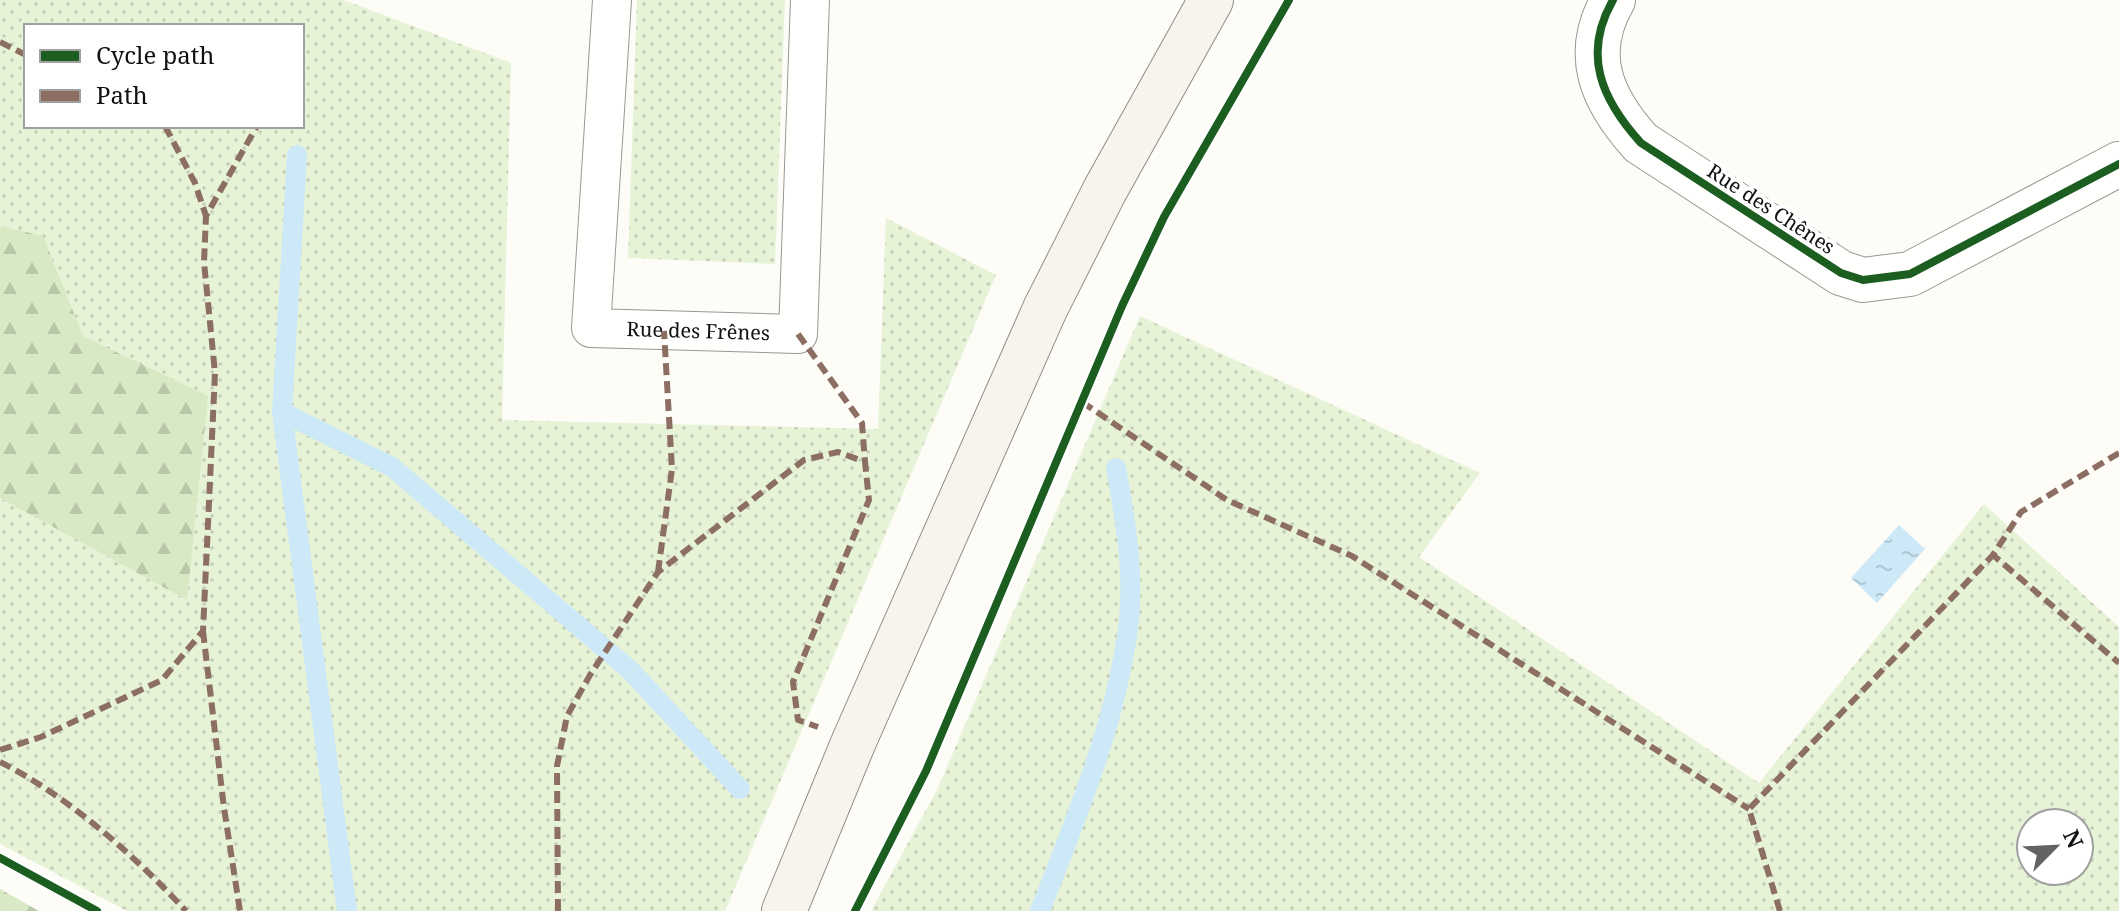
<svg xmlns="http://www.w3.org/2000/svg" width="2119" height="911" viewBox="0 0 2119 911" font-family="'Noto Serif',serif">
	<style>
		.grass { fill: url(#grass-dots); fill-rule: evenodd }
		.forest { fill: url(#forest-firs) }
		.water { fill: url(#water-ripples) }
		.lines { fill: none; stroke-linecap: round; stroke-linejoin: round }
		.stream { stroke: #cde8f7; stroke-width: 20 }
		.lane-casing { stroke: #979795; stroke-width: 40 }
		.street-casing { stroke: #979795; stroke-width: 46 }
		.secondary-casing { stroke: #8e8d8b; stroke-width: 46 }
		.lane { stroke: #fffffe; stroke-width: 38 }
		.street { stroke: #fffffe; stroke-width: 44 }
		.secondary { stroke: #f6f4eb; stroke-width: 44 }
		.quiet { stroke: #8d6e63; stroke-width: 6; stroke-dasharray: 12 6; stroke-linecap: butt }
		.cycleway-casing { stroke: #fff; stroke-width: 13 }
		.cycleway { stroke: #1b5e20; stroke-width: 8 }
		.labels { text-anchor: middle; stroke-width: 8; stroke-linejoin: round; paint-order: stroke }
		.street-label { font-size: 20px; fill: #111; stroke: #fff }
	</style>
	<defs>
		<pattern id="grass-dots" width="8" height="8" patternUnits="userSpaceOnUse" patternTransform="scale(2)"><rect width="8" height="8" fill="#e7f3d7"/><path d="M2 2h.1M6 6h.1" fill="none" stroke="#c5cfb8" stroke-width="1.8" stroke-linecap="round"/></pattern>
		<pattern id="forest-firs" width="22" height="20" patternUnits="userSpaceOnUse" patternTransform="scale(2)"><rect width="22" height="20" fill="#d8eac5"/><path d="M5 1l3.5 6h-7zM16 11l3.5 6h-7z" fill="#b8c8a8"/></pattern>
		<pattern id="water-ripples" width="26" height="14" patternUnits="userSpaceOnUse" patternTransform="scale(2)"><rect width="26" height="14" fill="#cde8f7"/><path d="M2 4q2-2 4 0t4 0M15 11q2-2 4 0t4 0" fill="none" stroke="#afc6d3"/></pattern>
	</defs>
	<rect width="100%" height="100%" fill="#fdfcf7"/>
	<!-- grass -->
	<g class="grass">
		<path d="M 0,0 L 344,0 L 511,63 L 502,420 L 878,429 L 886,218 L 996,275 L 725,911 L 127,911 L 0,844 ZM 26,26 L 302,26 L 302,126 L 26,126 Z"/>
		<polygon points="637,0 785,0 775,264 628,258"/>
		<path d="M 1140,316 L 1480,473 L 1419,557 L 1759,783 L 1984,504 L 2119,627 L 2119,911 L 871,911 L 938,788 ZM 2079,823 L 2079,871 L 2031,871 L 2031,823 Z"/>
	</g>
	<!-- forest -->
	<g class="forest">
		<polygon points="0,226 43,236 83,336 208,396 187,600 0,498"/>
		<polygon points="0,889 39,911 0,911"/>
	</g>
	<!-- water -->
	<polygon class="water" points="1899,525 1925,549 1877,603 1851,578"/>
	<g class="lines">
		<!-- stream -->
		<g class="stream">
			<polyline points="297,155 282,412 347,911"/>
			<polyline points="282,412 392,467 630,670 740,789"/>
			<path d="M 1040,911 C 1076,818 1118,719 1129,620 C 1134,569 1125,518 1116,468"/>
		</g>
		<!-- lane casing -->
		<g class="lane-casing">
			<g id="lane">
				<path id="s1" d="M 612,0 L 591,328 L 798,334 L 810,0"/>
			</g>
		</g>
		<!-- street casing -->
		<g class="street-casing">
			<path id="street" d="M 1613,0 C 1582,54 1601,99 1641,143 L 1841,273 L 1863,280 L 1910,274 L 2119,164"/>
		</g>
		<!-- secondary casing -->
		<g class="secondary-casing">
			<polyline id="secondary" points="784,911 854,741 1045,309 1105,190 1211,0"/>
		</g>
		<!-- lane -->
		<use href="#lane" class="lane"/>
		<!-- street -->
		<use href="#street" class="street"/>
		<!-- secondary -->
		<use href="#secondary" class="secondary"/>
		<!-- quiet -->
		<g class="quiet">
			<polyline points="0,42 26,55"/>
			<polyline points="165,126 195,183 206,216"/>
			<polyline points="798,334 862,423 865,462"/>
			<polyline points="1082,402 1227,500 1352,556 1749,809"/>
			<polyline points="2119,453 2021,512 1993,555 2119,663"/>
			<polyline points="658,572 672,469 664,331"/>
			<polyline points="203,631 224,808 240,911"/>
			<polyline points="0,750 41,737 162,680 203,631 215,373 204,262 206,216 257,126"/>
			<path d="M 0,762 C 68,796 135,856 186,911"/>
			<polyline points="558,911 557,766 567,716 590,675 658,572 804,460 838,452 865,462 869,500 793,682 798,720 818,727"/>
			<polyline points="1780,911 1749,809 1993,555"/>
		</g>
		<!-- cycleway casing -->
		<g class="cycleway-casing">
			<g id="cycleway">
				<path d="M 1613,0 C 1582,54 1601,99 1641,143 L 1841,273 L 1863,280 L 1910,274 L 2119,164"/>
				<polyline points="0,858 97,911"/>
				<polyline points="855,911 926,771 1122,306 1164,217 1289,0"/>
			</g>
		</g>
		<!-- cycleway -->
		<use href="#cycleway" class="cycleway"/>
	</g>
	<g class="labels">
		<!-- street labels -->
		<g class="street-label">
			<text transform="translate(1771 209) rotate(33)" y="7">Rue des Chênes</text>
			<text dy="7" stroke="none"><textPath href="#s1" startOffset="436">Rue des Frênes</textPath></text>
		</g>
	</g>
	<!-- legend -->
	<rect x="24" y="24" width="280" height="104" fill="#ffffff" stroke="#a0a0a0" stroke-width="2"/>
	<rect x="40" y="50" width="40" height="12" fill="#1b5e20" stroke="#a0a0a0" stroke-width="2"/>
	<text x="96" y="64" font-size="24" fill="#111111">Cycle path</text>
	<rect x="40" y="90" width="40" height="12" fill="#8d6e63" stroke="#a0a0a0" stroke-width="2"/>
	<text x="96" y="104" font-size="24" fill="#111111">Path</text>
	<!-- north arrow -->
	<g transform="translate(2055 847) rotate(66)"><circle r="38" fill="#ffffff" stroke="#a0a0a0" stroke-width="2"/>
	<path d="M0-6L14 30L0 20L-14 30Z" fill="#646362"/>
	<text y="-12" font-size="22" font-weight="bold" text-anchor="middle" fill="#111111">N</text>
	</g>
</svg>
